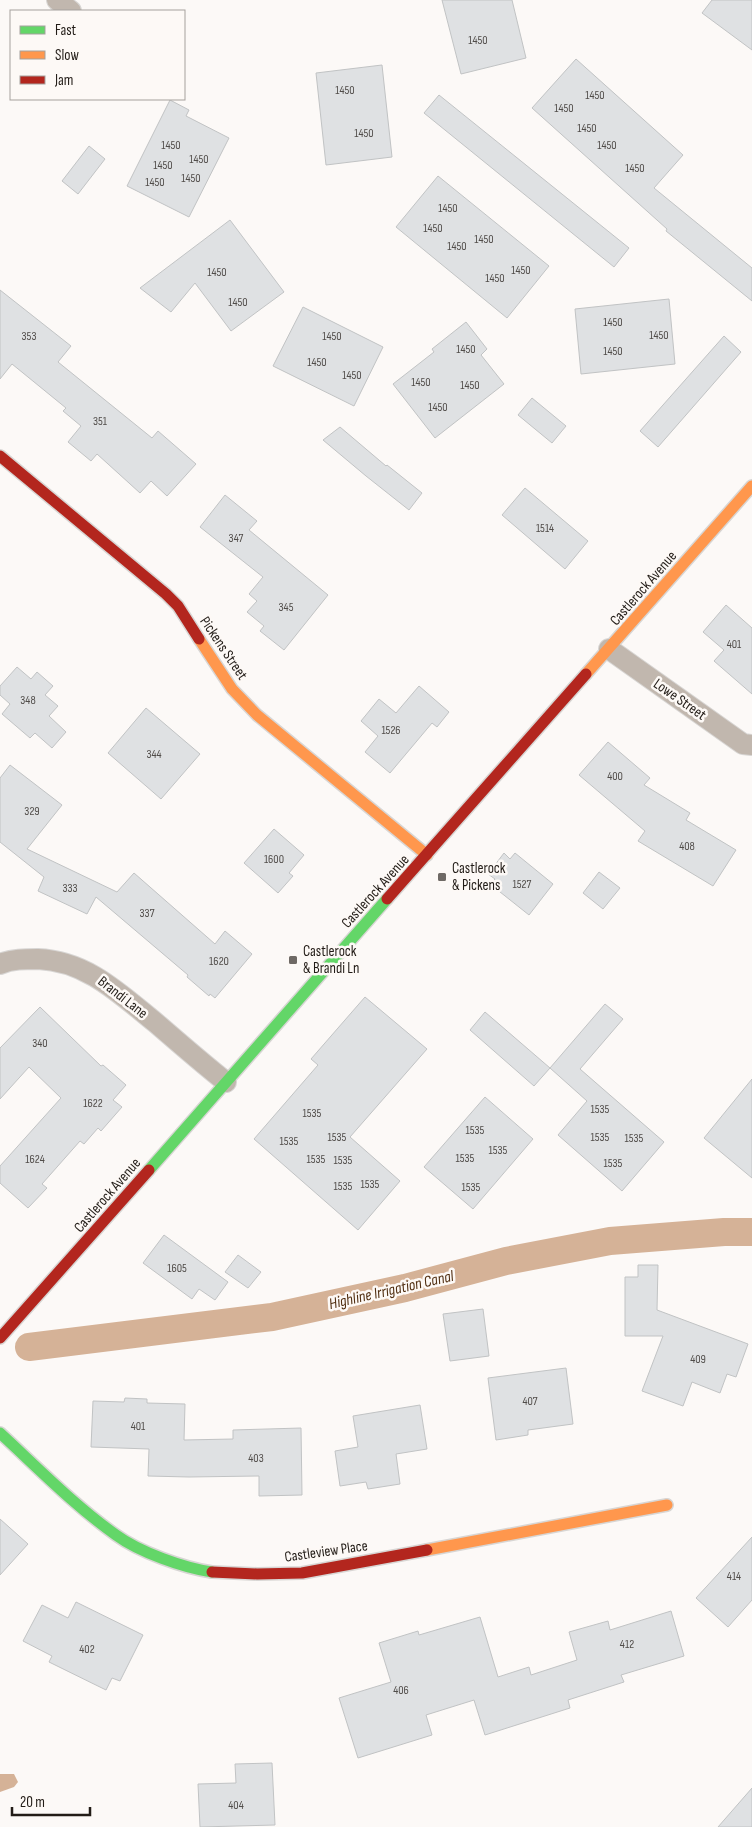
<svg xmlns="http://www.w3.org/2000/svg" width="752" height="1827" viewBox="0 0 752 1827" font-family="'Sofia Sans Condensed',sans-serif">
	<style>
		.water { fill: #d5b297 }
		.lines { fill: none; stroke-linecap: round; stroke-linejoin: round }
		.canal { stroke: #d5b297; stroke-width: 28 }
		.building { fill: #dfe1e3; stroke: #c1c3c4 }
		.street-casing { stroke: #d8d6d4; stroke-width: 22 }
		.fast-casing { stroke: #d8d6d4; stroke-width: 14 }
		.slow-casing { stroke: #d8d6d4; stroke-width: 14 }
		.jam-casing { stroke: #d8d6d4; stroke-width: 14 }
		.street { stroke: #c1b7ae; stroke-width: 20 }
		.fast { stroke: #63d668; stroke-width: 11 }
		.slow { stroke: #ff974d; stroke-width: 11 }
		.jam { stroke: #b3261e; stroke-width: 11 }
		.poi-dot { fill: #6e6965; stroke: #fdf9f6; stroke-width: 2 }
		.labels { text-anchor: middle; stroke-width: 5; stroke-linejoin: round; paint-order: stroke }
		.number-label { font-size: 12px; fill: #514d4a }
		.street-label { font-size: 15px; fill: #221c17; stroke: #fdf9f6 }
		.poi-label { font-size: 15px; fill: #221c17; stroke: #fdf9f6; text-anchor: start }
		.water-label { font-size: 16px; font-style: italic; fill: #502e11; stroke: #fdf9f6 }
	</style>
	<rect width="100%" height="100%" fill="#fcf9f7"/>
	<!-- water -->
	<polygon class="water" points="0,1774 14,1774 18,1782 14,1787 0,1792"/>
	<g class="lines">
		<!-- canal -->
		<polyline class="canal" points="29,1347 272,1317 405,1288 506,1261 610,1241 724,1232 752,1232"/>
	</g>
	<!-- building -->
	<g class="building">
		<polygon points="442,0 512,0 526,58 461,74"/>
		<polygon points="712,0 752,0 752,50 702,13"/>
		<polygon points="576,59 683,155 654,188 752,268 752,301 666,231 667,229 532,108"/>
		<polygon points="382,65 392,157 326,165 316,73"/>
		<polygon points="439,95 629,248 614,267 424,113"/>
		<polygon points="170,100 189,110 186,116 229,138 189,217 127,186"/>
		<polygon points="89,146 105,159 78,194 62,181"/>
		<polygon points="438,176 549,266 507,318 396,227"/>
		<polygon points="230,220 284,292 231,331 195,283 171,312 140,288"/>
		<polygon points="0,290 71,346 58,362 152,438 158,431 196,464 167,496 151,481 140,493 97,454 91,461 68,442 81,426 63,411 66,408 12,364 0,379"/>
		<polygon points="669,299 675,364 581,374 575,309"/>
		<polygon points="303,307 383,347 354,406 273,366"/>
		<polygon points="466,322 487,349 481,355 504,384 435,438 393,384 434,352 432,349"/>
		<polygon points="724,336 741,352 658,447 640,431"/>
		<polygon points="532,398 566,426 552,443 518,415"/>
		<polygon points="340,427 386,466 387,465 422,493 409,510 366,476 323,440"/>
		<polygon points="525,488 588,541 565,569 502,515"/>
		<polygon points="225,495 257,521 249,530 328,595 284,650 260,631 264,626 247,612 257,601 249,594 263,577 200,527"/>
		<polygon points="726,605 752,628 752,694 714,661 724,650 703,632"/>
		<polygon points="17,667 31,679 37,672 53,686 45,695 58,706 49,716 66,732 52,748 35,733 30,738 2,714 10,704 0,695 0,686"/>
		<polygon points="419,686 449,712 437,727 432,723 390,773 365,752 378,736 361,721 379,699 396,713"/>
		<polygon points="146,708 200,754 161,799 108,753"/>
		<polygon points="608,742 650,778 644,785 690,813 686,820 736,850 713,886 638,841 645,831 579,775"/>
		<polygon points="10,765 62,805 27,849 117,892 134,873 215,944 225,931 252,954 215,998 210,994 209,996 187,977 188,975 96,897 87,914 38,891 44,877 0,842 0,778"/>
		<polygon points="274,829 304,855 289,873 293,876 278,893 244,863"/>
		<polygon points="504,853 510,859 515,853 553,884 529,915 490,884 495,879 488,874"/>
		<polygon points="599,872 620,888 603,909 583,893"/>
		<polygon points="365,997 427,1049 350,1137 400,1181 358,1230 254,1139 318,1065 311,1059"/>
		<polygon points="605,1004 623,1019 580,1069 664,1142 622,1191 558,1135 587,1101 550,1068"/>
		<polygon points="40,1007 101,1066 103,1065 126,1085 113,1100 122,1107 101,1131 98,1128 84,1144 80,1141 42,1184 47,1188 28,1208 0,1183 0,1166 61,1098 29,1067 0,1099 0,1048"/>
		<polygon points="485,1012 550,1068 534,1086 470,1030"/>
		<polygon points="752,1079 752,1178 704,1138"/>
		<polygon points="485,1097 533,1139 473,1209 424,1167"/>
		<polygon points="164,1235 228,1282 215,1300 199,1289 192,1299 143,1263"/>
		<polygon points="238,1255 261,1272 248,1288 225,1272"/>
		<polygon points="638,1265 658,1265 657,1310 748,1344 736,1377 727,1374 720,1393 692,1382 683,1406 642,1391 663,1336 625,1336 625,1277 638,1277"/>
		<polygon points="483,1309 489,1356 450,1361 443,1314"/>
		<polygon points="566,1368 573,1424 528,1430 528,1435 496,1440 488,1378"/>
		<polygon points="125,1398 147,1399 147,1403 185,1404 184,1440 233,1439 233,1430 301,1428 302,1495 259,1496 259,1476 189,1477 148,1476 149,1449 91,1447 93,1401 124,1402"/>
		<polygon points="420,1405 427,1449 396,1454 400,1484 368,1489 366,1482 340,1486 335,1451 358,1447 353,1416"/>
		<polygon points="0,1519 28,1544 0,1575"/>
		<polygon points="752,1537 752,1600 728,1627 696,1598"/>
		<polygon points="76,1602 143,1635 120,1681 112,1678 106,1690 49,1662 52,1656 23,1641 42,1605 68,1618"/>
		<polygon points="671,1611 684,1656 621,1675 624,1682 568,1700 570,1708 485,1735 474,1700 426,1715 432,1735 358,1758 339,1698 391,1682 379,1643 418,1631 419,1635 480,1617 498,1677 529,1667 531,1675 577,1660 569,1632 608,1621 610,1630"/>
		<polygon points="272,1763 275,1825 200,1827 198,1784 236,1783 235,1764"/>
		<polygon points="752,1788 752,1827 718,1827"/>
	</g>
	<g class="lines">
		<!-- street casing -->
		<g class="street-casing">
			<g id="street">
				<polyline points="57,0 71,11"/>
				<polyline points="609,649 743,744 752,745"/>
				<path d="M 0,964 C 12,959 25,959 38,959 C 87,961 120,994 156,1023 C 179,1043 202,1063 226,1082"/>
			</g>
		</g>
		<!-- fast casing -->
		<g class="fast-casing">
			<g id="fast">
				<polyline points="149,1170 387,899"/>
				<path d="M 0,1433 C 38,1468 74,1505 116,1535 C 139,1552 184,1568 212,1572"/>
			</g>
		</g>
		<!-- slow casing -->
		<g class="slow-casing">
			<g id="slow">
				<polyline points="199,639 232,689 257,715 427,855"/>
				<polyline points="586,674 752,486"/>
				<polyline points="427,1550 667,1505"/>
			</g>
		</g>
		<!-- jam casing -->
		<g class="jam-casing">
			<g id="jam">
				<polyline points="0,456 166,594 178,606 199,639"/>
				<polyline points="387,899 586,674"/>
				<polyline points="0,1338 149,1170"/>
				<polyline points="212,1572 257,1574 302,1573 427,1550"/>
			</g>
		</g>
		<!-- street -->
		<use href="#street" class="street"/>
		<!-- fast -->
		<use href="#fast" class="fast"/>
		<!-- slow -->
		<use href="#slow" class="slow"/>
		<!-- jam -->
		<use href="#jam" class="jam"/>
	</g>
	<!-- markers -->
	<g class="poi-dot">
		<rect x="437" y="872" width="10" height="10" rx="2.5"/>
		<rect x="288" y="955" width="10" height="10" rx="2.5"/>
	</g>
	<g class="labels">
		<!-- number labels -->
		<g class="number-label">
			<text x="478" y="44">1450</text>
			<text x="345" y="94">1450</text>
			<text x="595" y="99">1450</text>
			<text x="564" y="112">1450</text>
			<text x="587" y="132">1450</text>
			<text x="364" y="137">1450</text>
			<text x="171" y="149">1450</text>
			<text x="607" y="149">1450</text>
			<text x="199" y="163">1450</text>
			<text x="163" y="169">1450</text>
			<text x="635" y="172">1450</text>
			<text x="191" y="182">1450</text>
			<text x="155" y="186">1450</text>
			<text x="448" y="212">1450</text>
			<text x="433" y="232">1450</text>
			<text x="484" y="243">1450</text>
			<text x="457" y="250">1450</text>
			<text x="521" y="274">1450</text>
			<text x="217" y="276">1450</text>
			<text x="495" y="282">1450</text>
			<text x="238" y="306">1450</text>
			<text x="613" y="326">1450</text>
			<text x="659" y="339">1450</text>
			<text x="29" y="340">353</text>
			<text x="332" y="340">1450</text>
			<text x="466" y="353">1450</text>
			<text x="613" y="355">1450</text>
			<text x="317" y="366">1450</text>
			<text x="352" y="379">1450</text>
			<text x="421" y="386">1450</text>
			<text x="470" y="389">1450</text>
			<text x="438" y="411">1450</text>
			<text x="100" y="425">351</text>
			<text x="545" y="532">1514</text>
			<text x="236" y="542">347</text>
			<text x="286" y="611">345</text>
			<text x="734" y="648">401</text>
			<text x="28" y="704">348</text>
			<text x="391" y="734">1526</text>
			<text x="154" y="758">344</text>
			<text x="615" y="780">400</text>
			<text x="32" y="815">329</text>
			<text x="687" y="850">408</text>
			<text x="274" y="863">1600</text>
			<text x="522" y="888">1527</text>
			<text x="70" y="892">333</text>
			<text x="147" y="917">337</text>
			<text x="219" y="965">1620</text>
			<text x="40" y="1047">340</text>
			<text x="93" y="1107">1622</text>
			<text x="600" y="1113">1535</text>
			<text x="312" y="1117">1535</text>
			<text x="475" y="1134">1535</text>
			<text x="337" y="1141">1535</text>
			<text x="600" y="1141">1535</text>
			<text x="634" y="1142">1535</text>
			<text x="289" y="1145">1535</text>
			<text x="498" y="1154">1535</text>
			<text x="465" y="1162">1535</text>
			<text x="35" y="1163">1624</text>
			<text x="316" y="1163">1535</text>
			<text x="343" y="1164">1535</text>
			<text x="613" y="1167">1535</text>
			<text x="370" y="1188">1535</text>
			<text x="343" y="1190">1535</text>
			<text x="471" y="1191">1535</text>
			<text x="177" y="1272">1605</text>
			<text x="698" y="1363">409</text>
			<text x="530" y="1405">407</text>
			<text x="138" y="1430">401</text>
			<text x="256" y="1462">403</text>
			<text x="734" y="1580">414</text>
			<text x="627" y="1648">412</text>
			<text x="87" y="1653">402</text>
			<text x="401" y="1694">406</text>
			<text x="236" y="1809">404</text>
		</g>
		<!-- street labels -->
		<g class="street-label">
			<text transform="translate(643 588) rotate(-49)" y="5">Castlerock Avenue</text>
			<text transform="translate(224 648) rotate(56)" y="5">Pickens Street</text>
			<text transform="translate(680 699) rotate(35)" y="5">Lowe Street</text>
			<text transform="translate(375 891) rotate(-48)" y="5">Castlerock Avenue</text>
			<text transform="translate(123 997) rotate(38)" y="5">Brandi Lane</text>
			<text transform="translate(107 1195) rotate(-49)" y="5">Castlerock Avenue</text>
			<text transform="translate(326 1551) rotate(-8)" y="5">Castleview Place</text>
		</g>
		<!-- poi labels -->
		<g class="poi-label">
			<text x="452" y="873">Castlerock<tspan x="452" dy="17">&amp; Pickens</tspan></text>
			<text x="303" y="956">Castlerock<tspan x="303" dy="17">&amp; Brandi Ln</tspan></text>
		</g>
		<!-- water labels -->
		<g class="water-label">
			<text transform="translate(391 1289) rotate(-13)" y="6">Highline Irrigation Canal</text>
		</g>
	</g>
	<!-- legend -->
	<rect x="10" y="10" width="175" height="90" fill="#fdf9f6" stroke="#a5a19d"/>
	<rect x="20" y="26" width="25" height="8" fill="#63d668" stroke="#a5a19d"/>
	<text x="55" y="35" font-size="15" fill="#221c17">Fast</text>
	<rect x="20" y="51" width="25" height="8" fill="#ff974d" stroke="#a5a19d"/>
	<text x="55" y="60" font-size="15" fill="#221c17">Slow</text>
	<rect x="20" y="76" width="25" height="8" fill="#b3261e" stroke="#a5a19d"/>
	<text x="55" y="85" font-size="15" fill="#221c17">Jam</text>
	<!-- scale -->
	<path d="M12 1807v8h78v-8" fill="none" stroke="#221c17" stroke-width="2.5"/>
	<text x="20" y="1807" font-size="15" fill="#221c17" stroke="#fdf9f6" stroke-width="4" paint-order="stroke">20 m</text>
</svg>
